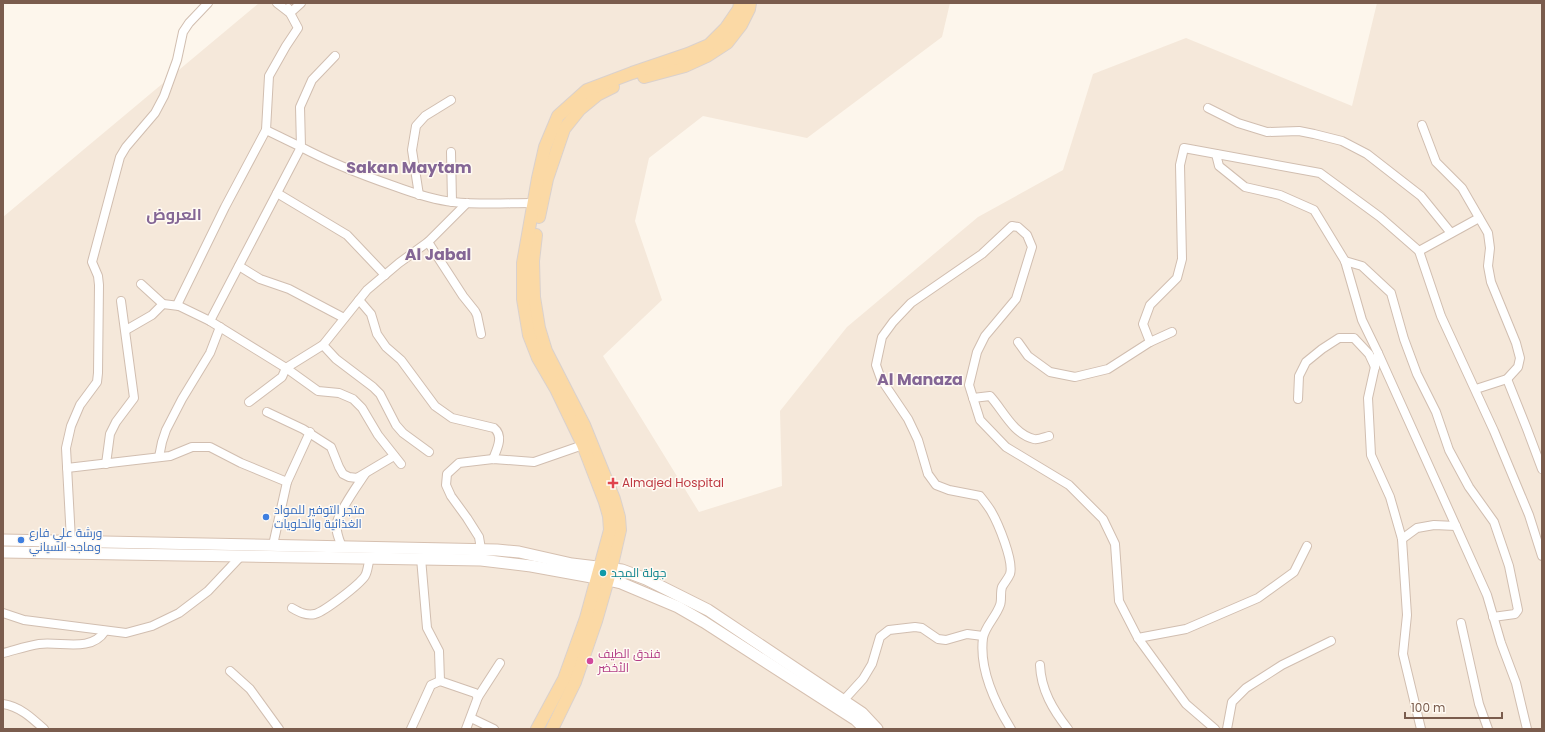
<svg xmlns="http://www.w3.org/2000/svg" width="1545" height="732" viewBox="0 0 1545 732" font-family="Poppins,Cairo,sans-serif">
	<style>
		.residential { fill: #f5e8da }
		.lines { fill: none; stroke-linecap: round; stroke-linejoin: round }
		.minor-casing { stroke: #d1beb0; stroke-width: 10 }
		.secondary-casing { stroke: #d6c0b0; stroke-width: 13 }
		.primary-casing { stroke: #dad1cd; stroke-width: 14 }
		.minor { stroke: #fff; stroke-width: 8 }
		.secondary { stroke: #fff; stroke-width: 11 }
		.primary { stroke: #fbd9a5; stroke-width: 12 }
		.health-dot { fill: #e0444e; stroke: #fffaf3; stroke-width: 1.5 }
		.shop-dot { fill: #3f7fe0; stroke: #fffaf3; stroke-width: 1.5 }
		.culture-dot { fill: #0f9aa8; stroke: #fffaf3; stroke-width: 1.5 }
		.hotel-dot { fill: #d1479c; stroke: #fffaf3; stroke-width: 1.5 }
		.labels { text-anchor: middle; stroke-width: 3; stroke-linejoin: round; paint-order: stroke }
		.health-label { font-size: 12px; fill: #be3a42; stroke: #fffaf3; text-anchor: start }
		.shop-label { font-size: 12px; fill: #366cbe; stroke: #fffaf3; text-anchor: start }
		.culture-label { font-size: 12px; fill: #0d838f; stroke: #fffaf3; text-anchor: start }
		.hotel-label { font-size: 12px; fill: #b23c85; stroke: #fffaf3; text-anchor: start }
		.district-label { font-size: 16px; font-weight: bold; fill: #846695; stroke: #fffaf3 }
	</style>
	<rect width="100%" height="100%" fill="#fdf6ec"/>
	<!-- residential -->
	<polygon class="residential" points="259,3 950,3 942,37 807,138 703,116 649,158 635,221 662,300 603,356 699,512 782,486 780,411 847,327 978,217 1063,170 1093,74 1186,38 1352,106 1377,3 1542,3 1542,729 3,729 3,217"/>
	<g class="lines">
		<!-- minor casing -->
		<g class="minor-casing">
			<g id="minor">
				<polyline points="288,8 290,13 301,3"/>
				<path d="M 335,56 L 312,80 L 300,107 L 301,147 C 331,163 362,175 394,186 C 413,193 433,200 453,202 C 480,205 507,203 533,203"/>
				<polyline points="1208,108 1238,123 1267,132 1299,131 1314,134 1342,141 1367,154 1421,196 1451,233"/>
				<polyline points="1422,125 1436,162 1462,188 1488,233 1490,248 1488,266 1491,282 1516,343 1520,358 1518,367 1507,379 1476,389"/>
				<polyline points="451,152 452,202"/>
				<polyline points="1216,154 1219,166 1245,187 1280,195 1314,210 1345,261 1362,320 1378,353 1368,398 1371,455 1390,497 1402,539 1407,615 1403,654 1421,729"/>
				<polyline points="277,193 347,235 385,275"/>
				<polyline points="419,195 412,150 416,126 425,116 451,100"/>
				<polyline points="428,242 463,296 475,311 477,315 481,334"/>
				<polyline points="1419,251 1479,218"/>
				<polyline points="1345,261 1362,266 1391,293 1404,339 1417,374 1436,412 1449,450 1469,487 1494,522 1509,566 1518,610 1515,614 1493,617"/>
				<polyline points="239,266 260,279 289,289 344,318"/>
				<polyline points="141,284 163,304 179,306 210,321 286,368 318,391 339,393 353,399 362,408 378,435 401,464"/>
				<path d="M 359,300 L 371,314 L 377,334 L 386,347 L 401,360 L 435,406 L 452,418 L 494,428 C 504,436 497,449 493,459"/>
				<polyline points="179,306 178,303 225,207 266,130 269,76 286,46 298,28 290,13 277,3"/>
				<polyline points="210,321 301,147 266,130"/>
				<polyline points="126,330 152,315 163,304"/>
				<polyline points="1018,342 1028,356 1050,372 1075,377 1108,369 1150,342 1172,332"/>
				<polyline points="1150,342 1143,324 1150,305 1177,278 1182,259 1180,165 1184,148 1320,173 1380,217 1419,251 1441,316 1494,431 1529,515 1542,556"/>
				<polyline points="323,345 336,359 373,387 380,394 396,425 403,433 429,452"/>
				<polyline points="1378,353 1487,595 1501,643 1516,683 1527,729"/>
				<polyline points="1507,379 1527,429 1542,469"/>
				<path d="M 973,398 L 990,396 C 1003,410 1013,434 1034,439 C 1038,440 1045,437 1049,436"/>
				<polyline points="1298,399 1299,376 1306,362 1322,349 1339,338 1354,338 1369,354 1375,367"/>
				<polyline points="249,402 282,377 286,368 323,345 367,290 399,263 428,242 467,203"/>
				<polyline points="267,412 303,429 331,447 339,467 343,474 349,477 357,478 394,456"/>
				<polyline points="159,457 162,442 166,430 182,399 210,353 220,327"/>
				<polyline points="106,464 110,434 116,422 134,398 121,301"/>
				<polyline points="67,468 170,456 192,447 210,447 241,463 287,482"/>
				<polyline points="1402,539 1417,528 1434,525 1456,526"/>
				<polyline points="71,540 66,448 71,426 80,405 97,382 98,373 99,285 98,276 92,262 120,157 126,147 155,113 164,96 177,60 183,32 189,23 208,3"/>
				<polyline points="273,545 287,482 310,432"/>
				<path d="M 342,547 C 339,539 335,531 337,522 C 341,508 357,486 365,474"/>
				<polyline points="481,549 479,537 467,518 451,496 446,485 447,474 459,463 493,459 534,462 583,445"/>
				<polyline points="421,558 427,628 439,651 440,681"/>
				<path d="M 292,608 C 299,612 306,616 315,614 C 325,611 359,585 365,576 C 368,571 368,563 370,558"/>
				<polyline points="3,613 24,620 126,633 152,626 179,613 208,591 241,556"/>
				<polyline points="1461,623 1479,704 1488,729"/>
				<polyline points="1138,638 1186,629 1258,598 1294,572 1307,546"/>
				<path d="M 3,653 C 15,650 27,646 39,644 C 60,641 91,653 105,631"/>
				<path d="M 1040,665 C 1041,690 1053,710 1068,729"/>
				<polyline points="230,671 250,689 279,729"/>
				<polyline points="843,701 863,679 872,664 880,637 889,630 915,627 922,628 938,639 946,640 967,634 983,636"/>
				<path d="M 3,704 C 19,706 32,718 44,729"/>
				<polyline points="471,718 494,729"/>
				<polyline points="411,729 431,685 440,681 475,693 478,697"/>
				<polyline points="466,729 478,697 500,663"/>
				<path d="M 1011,729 C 995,703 979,669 983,638 C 985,626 996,617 1000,605 C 1002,600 1000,593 1002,587 C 1004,583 1008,579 1010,574 C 1014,561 998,523 991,511 C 988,506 984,501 980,496 L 949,490 L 936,485 L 928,474 L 918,440 L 908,419 L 881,379 L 876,365 L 882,337 L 893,322 L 911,303 L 982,254 L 1012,226 L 1018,227 L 1027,235 L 1032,247 L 1016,299 L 985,336 L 977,352 L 969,385 L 980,420 L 1006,447 L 1069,485 L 1103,519 L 1115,544 L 1119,601 L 1138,638 L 1186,704 L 1215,729"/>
				<polyline points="1227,729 1232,702 1246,688 1282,665 1331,641"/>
			</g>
		</g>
		<!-- secondary casing -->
		<g class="secondary-casing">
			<g id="secondary">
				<polyline points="3,540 497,550 519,552 572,564 622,570 646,579 708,610 862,713 877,729"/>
				<polyline points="3,552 481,560 531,566 608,580 621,583 678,607 704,622 856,720 865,729"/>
			</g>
		</g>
		<!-- primary casing -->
		<g class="primary-casing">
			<g id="primary">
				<polyline points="644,77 685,66 707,56 727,43 741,25 749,9 750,3"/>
				<polyline points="539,217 547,179 564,129 580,109 597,95 613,87"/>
				<polyline points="536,235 533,261 534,297 539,328 546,351 584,425 614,499 619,517 620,530 611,569 596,621 575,682 552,729"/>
				<polyline points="537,729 564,679 586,618 610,530 609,516 605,502 583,445 556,389 538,358 529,335 523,299 523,263 538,178 545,147 558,116 587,90 632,73 688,54 709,45 726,28 739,9 740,3"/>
			</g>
		</g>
		<!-- minor -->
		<use href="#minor" class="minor"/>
		<!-- secondary -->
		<use href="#secondary" class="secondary"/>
		<!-- primary -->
		<use href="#primary" class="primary"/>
	</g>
	<!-- markers -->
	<path class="health-dot" d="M611 477h4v4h4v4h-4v4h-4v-4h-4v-4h4z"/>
	<g class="shop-dot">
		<circle cx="266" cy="517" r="4"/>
		<circle cx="21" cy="540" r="4"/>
	</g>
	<circle class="culture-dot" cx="603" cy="573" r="4"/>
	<circle class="hotel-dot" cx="590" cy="661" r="4"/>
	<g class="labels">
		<!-- health labels -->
		<g class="health-label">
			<text x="622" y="487">Almajed Hospital</text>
		</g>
		<!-- shop labels -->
		<g class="shop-label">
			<text x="274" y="514">متجر التوفير للمواد<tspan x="274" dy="14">الغذائية والحلويات</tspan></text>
			<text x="29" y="537">ورشة علي فارع<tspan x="29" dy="14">وماجد السياني</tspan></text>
		</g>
		<!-- culture labels -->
		<g class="culture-label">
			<text x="611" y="577">جولة المجد</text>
		</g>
		<!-- hotel labels -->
		<g class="hotel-label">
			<text x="598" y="658">فندق الطيف<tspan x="598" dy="14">الأخضر</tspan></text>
		</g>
		<!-- district labels -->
		<g class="district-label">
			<text x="409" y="173">Sakan Maytam</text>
			<text x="174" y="220">العروض</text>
			<text x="438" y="260">Al Jabal</text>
			<text x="920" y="385">Al Manaza</text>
		</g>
	</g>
	<!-- border -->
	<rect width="1545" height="732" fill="none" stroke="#7a5c4d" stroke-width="8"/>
	<!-- scale -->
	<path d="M1405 712v6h97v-6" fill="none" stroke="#7a5c4d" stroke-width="2"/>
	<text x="1411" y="712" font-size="12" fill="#7a5c4d" stroke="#fffaf3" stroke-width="3" paint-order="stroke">100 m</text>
</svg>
